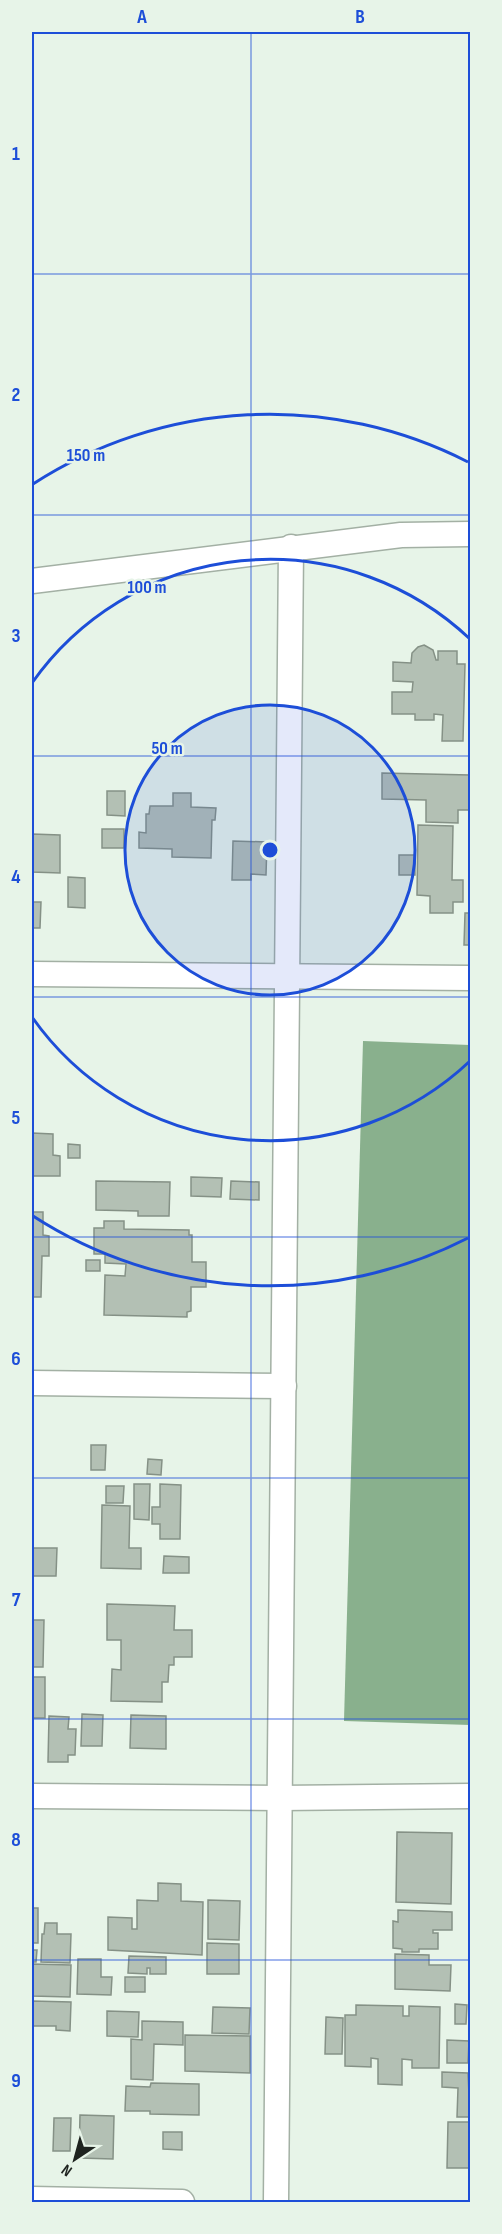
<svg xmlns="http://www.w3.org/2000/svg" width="502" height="2234" viewBox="0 0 502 2234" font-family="'Sofia Sans Condensed',sans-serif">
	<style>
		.water { fill: #89b08d }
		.building { fill: #b3c0b4; stroke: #859186; stroke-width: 1.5 }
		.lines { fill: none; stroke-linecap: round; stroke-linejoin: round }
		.street-casing { stroke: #a3b0a4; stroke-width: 27 }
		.street { stroke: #fff; stroke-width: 24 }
		.grid { fill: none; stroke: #1d4ed8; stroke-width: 1.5; stroke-opacity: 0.55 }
		.ring { fill: none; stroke: #1d4ed8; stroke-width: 3 }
		.centre { fill: #1d4ed8; stroke: #e7f4e8; stroke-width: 3 }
		.ring-label { font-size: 18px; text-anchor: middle; font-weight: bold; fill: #1d4ed8; stroke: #e7f4e8; stroke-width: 5; stroke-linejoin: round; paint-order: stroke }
		.neatline { fill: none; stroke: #1d4ed8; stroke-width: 2 }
		.grid-label { font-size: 20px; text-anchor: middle; font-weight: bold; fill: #1d4ed8 }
	</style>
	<rect width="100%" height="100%" fill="#e7f4e8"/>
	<!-- water -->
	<polygon class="water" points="363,1041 470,1045 470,1725 344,1721"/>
	<!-- building -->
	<g class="building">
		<polygon points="424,645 433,650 436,660 438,660 438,651 457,651 457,664 465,664 463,741 442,741 443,715 434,714 434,720 415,720 415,714 392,714 392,692 412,692 413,682 393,681 393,662 411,663 412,653 418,647"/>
		<polygon points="382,773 470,775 470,810 458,810 458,823 426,822 426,800 382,799"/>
		<polygon points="107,791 125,791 125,816 107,815"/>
		<polygon points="173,793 191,793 191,807 216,808 215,820 212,820 211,858 172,857 172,849 139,848 139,832 146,833 146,814 149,814 150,806 173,806"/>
		<polygon points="418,825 453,826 452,880 463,880 463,902 453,902 453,913 430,913 430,896 417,895"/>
		<rect x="102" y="829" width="22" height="19"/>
		<polygon points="32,834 60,835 60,873 32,872"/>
		<polygon points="233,841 267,842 266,875 251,874 251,880 232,880"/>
		<rect x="399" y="855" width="16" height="20"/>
		<polygon points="68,877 85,878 85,908 68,907"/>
		<polygon points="32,902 41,902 40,928 32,928"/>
		<polygon points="465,913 470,913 470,945 464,945"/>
		<polygon points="32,1133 53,1134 53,1155 60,1156 60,1176 32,1176"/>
		<polygon points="68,1144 80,1145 80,1158 68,1158"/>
		<polygon points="191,1177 222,1178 221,1197 191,1196"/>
		<polygon points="96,1181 170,1182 169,1216 138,1216 138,1211 96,1210"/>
		<polygon points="231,1181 259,1182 259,1200 230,1199"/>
		<polygon points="32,1212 43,1212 43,1235 49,1236 49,1256 42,1256 41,1297 32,1297"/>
		<polygon points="104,1221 124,1221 124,1229 189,1230 189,1235 192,1235 192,1262 206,1262 206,1287 191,1287 191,1311 187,1312 187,1317 104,1315 105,1275 125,1276 126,1264 105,1263 105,1254 94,1254 94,1228 104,1228"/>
		<rect x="86" y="1260" width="14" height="11"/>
		<polygon points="91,1445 106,1445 105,1470 91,1470"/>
		<polygon points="148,1459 162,1460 161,1475 147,1474"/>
		<polygon points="134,1484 150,1484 149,1520 134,1519"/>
		<polygon points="160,1484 181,1485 180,1539 160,1539 160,1524 152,1524 152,1507 160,1507"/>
		<polygon points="106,1486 124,1486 123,1503 106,1503"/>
		<polygon points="102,1505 130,1506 129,1548 141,1548 141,1569 101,1568"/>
		<polygon points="32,1548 57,1548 56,1576 32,1576"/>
		<polygon points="164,1556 189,1557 189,1573 163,1573"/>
		<polygon points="107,1604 175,1606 174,1630 192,1630 192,1657 174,1657 174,1665 169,1665 168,1682 162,1682 162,1702 111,1701 112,1669 121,1670 121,1640 107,1640"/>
		<polygon points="32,1620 44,1620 43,1667 32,1667"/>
		<rect x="32" y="1677" width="13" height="41"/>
		<polygon points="82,1714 103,1715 102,1746 81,1746"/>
		<polygon points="131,1715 166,1716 166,1749 130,1748"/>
		<polygon points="49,1716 69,1717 68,1729 76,1729 75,1755 68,1755 68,1762 48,1762"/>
		<polygon points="397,1832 452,1833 451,1904 396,1902"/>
		<polygon points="158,1883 181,1884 181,1901 203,1902 202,1955 108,1950 108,1917 132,1918 132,1929 137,1929 137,1900 158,1901"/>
		<polygon points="208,1900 240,1901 239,1940 208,1939"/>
		<rect x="32" y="1908" width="6" height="35"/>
		<polygon points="398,1910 452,1912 452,1930 433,1930 433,1933 438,1933 438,1949 419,1949 419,1952 402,1952 402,1949 393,1948 393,1921 398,1922"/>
		<polygon points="45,1923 57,1923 57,1934 71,1934 70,1963 41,1962 42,1934 44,1934"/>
		<polygon points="207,1943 239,1944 239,1974 207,1974"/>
		<polygon points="32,1950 37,1950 36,1962 32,1962"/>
		<polygon points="395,1954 429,1955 429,1965 451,1965 450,1991 395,1989"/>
		<polygon points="129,1956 166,1957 166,1974 150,1974 150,1968 147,1968 147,1974 128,1973"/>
		<polygon points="78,1959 101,1959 101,1977 112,1977 111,1995 77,1994"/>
		<polygon points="32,1964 71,1965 70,1997 32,1996"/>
		<rect x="125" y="1977" width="20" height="15"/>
		<polygon points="32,2001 71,2002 70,2031 56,2030 56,2026 32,2026"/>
		<polygon points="455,2004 467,2005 466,2024 455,2024"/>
		<polygon points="356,2005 403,2006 403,2016 409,2016 409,2006 440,2007 439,2068 412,2068 412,2060 402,2059 402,2085 378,2084 378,2059 371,2058 371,2067 345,2066 345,2015 356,2015"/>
		<polygon points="213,2007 250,2008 249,2034 212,2033"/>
		<polygon points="107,2011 139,2012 138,2037 107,2036"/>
		<polygon points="326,2017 343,2018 342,2054 325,2054"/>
		<polygon points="142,2021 183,2022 183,2045 154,2044 153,2080 131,2079 131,2039 142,2040"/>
		<polygon points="185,2035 250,2036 250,2073 185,2071"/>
		<polygon points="447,2040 469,2041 468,2063 447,2063"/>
		<polygon points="442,2072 468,2073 470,2117 457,2117 458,2088 442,2087"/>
		<polygon points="151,2083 199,2084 199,2115 150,2114 150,2111 125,2111 126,2086 150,2087"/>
		<polygon points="80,2115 114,2116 113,2159 79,2158"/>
		<polygon points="54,2118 71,2118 70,2151 53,2151"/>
		<polygon points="448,2122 470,2122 470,2168 447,2168"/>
		<polygon points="163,2132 182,2132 182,2150 163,2149"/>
	</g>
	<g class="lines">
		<!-- street casing -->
		<g class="street-casing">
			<g id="street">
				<polyline points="32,581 401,535 470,534"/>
				<polyline points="32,974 470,978"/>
				<polyline points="32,1383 284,1386"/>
				<polyline points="32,1796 280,1798 470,1796"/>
				<polyline points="32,2199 182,2202"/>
				<polyline points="276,2202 291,547"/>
			</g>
		</g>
		<!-- street -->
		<use href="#street" class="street"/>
	</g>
	<!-- grid -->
	<path class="grid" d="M 251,32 L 251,2202M 32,274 L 470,274M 32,515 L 470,515M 32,756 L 470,756M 32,997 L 470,997M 32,1237 L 470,1237M 32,1478 L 470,1478M 32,1719 L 470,1719M 32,1960 L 470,1960"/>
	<!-- distance rings -->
	<circle cx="270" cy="850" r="145" fill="#1d4ed8" fill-opacity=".12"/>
	<g class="ring">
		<circle cx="270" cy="850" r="145"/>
		<path d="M470 1061A291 291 0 0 1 32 1017M32 683A291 291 0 0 1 470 639"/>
		<path d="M468 1238A436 436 0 0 1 33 1216M33 484A436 436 0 0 1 468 462"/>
	</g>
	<circle cx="270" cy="850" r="9" class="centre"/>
	<g class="ring-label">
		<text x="86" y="461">150 m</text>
		<text x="147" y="593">100 m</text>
		<text x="167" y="754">50 m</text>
	</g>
	<!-- border -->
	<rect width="502" height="2234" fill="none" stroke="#e7f4e8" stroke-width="66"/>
	<!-- north arrow -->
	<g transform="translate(75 2159) rotate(216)" stroke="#e7f4e8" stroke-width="4.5" paint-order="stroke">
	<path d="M0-4.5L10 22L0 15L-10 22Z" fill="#1e231f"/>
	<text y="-9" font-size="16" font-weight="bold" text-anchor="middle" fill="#1e231f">N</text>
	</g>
	<rect x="33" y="33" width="436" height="2168" class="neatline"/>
	<g class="grid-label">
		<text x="142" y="23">A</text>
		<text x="360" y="23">B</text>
		<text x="16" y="160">1</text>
		<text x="16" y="401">2</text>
		<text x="16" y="642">3</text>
		<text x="16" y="883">4</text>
		<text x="16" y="1124">5</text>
		<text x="16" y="1365">6</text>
		<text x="16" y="1606">7</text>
		<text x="16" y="1846">8</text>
		<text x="16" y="2087">9</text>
	</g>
</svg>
